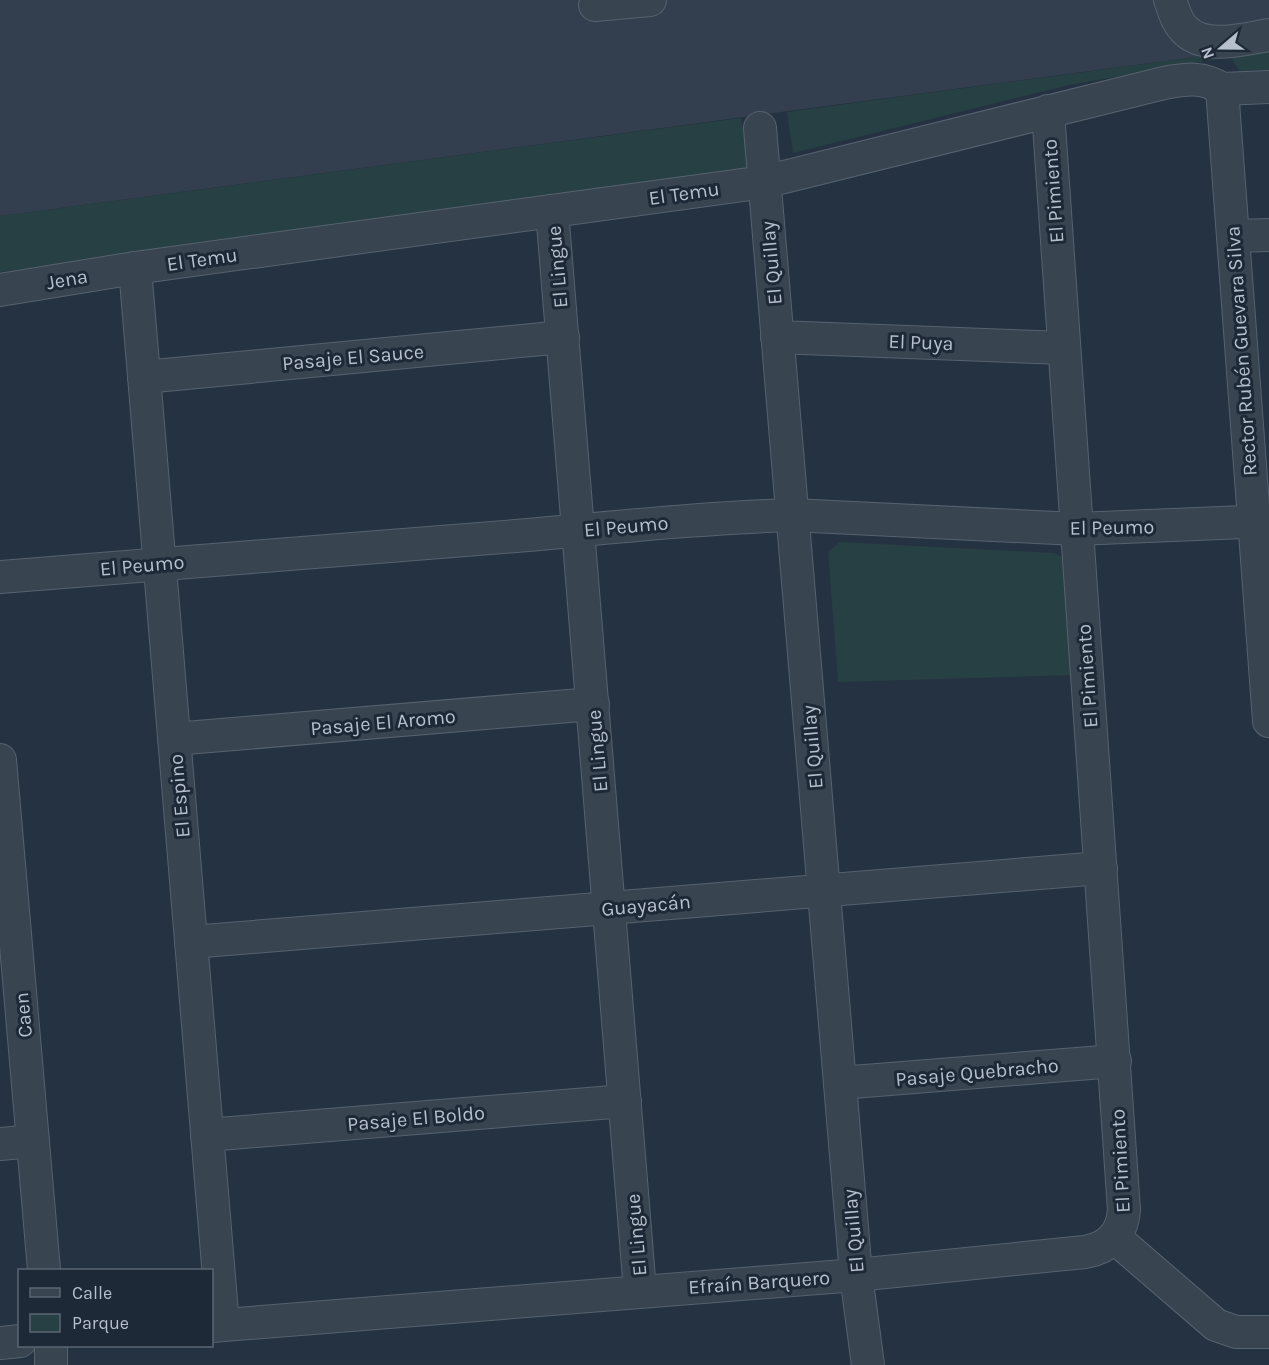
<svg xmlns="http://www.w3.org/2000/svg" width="1269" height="1365" viewBox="0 0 1269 1365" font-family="Karla,sans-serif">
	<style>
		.airport { fill: #333f4f }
		.green { fill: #274043 }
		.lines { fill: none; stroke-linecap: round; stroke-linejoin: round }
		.minor-casing { stroke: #57626f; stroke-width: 34 }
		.minor { stroke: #394451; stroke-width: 32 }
		.labels { text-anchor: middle; stroke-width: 6; stroke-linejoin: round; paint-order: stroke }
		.street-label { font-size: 20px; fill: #b6bfcc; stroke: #1e2937 }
	</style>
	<rect width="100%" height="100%" fill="#253242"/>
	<!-- airport -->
	<polygon class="airport" points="0,0 1269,0 1269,45 1195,57 0,216"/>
	<!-- green -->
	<g class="green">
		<polygon points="1269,45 1269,70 1240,71 1230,57 1069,85 793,153 787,112 1195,57"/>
		<polygon points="741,118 750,169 0,272 0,216"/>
		<polygon points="840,542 1054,553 1064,558 1073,675 838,682 828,552"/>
	</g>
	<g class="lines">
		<!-- minor casing -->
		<g class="minor-casing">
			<g id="minor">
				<path d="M 1170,0 C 1174,10 1176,21 1184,29 C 1204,51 1244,39 1269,35"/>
				<polyline points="595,5 650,0"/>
				<polyline points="1222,89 1269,721"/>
				<polyline points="1222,89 1269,87"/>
				<polyline points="760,128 856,1275 868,1365"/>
				<polyline points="552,211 640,1291"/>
				<polyline points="1233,236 1269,235"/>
				<polyline points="135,268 223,1325"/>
				<path d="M 0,290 L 135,268 L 764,182 L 1164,83 C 1186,79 1203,76 1222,89"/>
				<polyline points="777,337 1064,348"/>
				<polyline points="144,377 563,337"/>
				<path d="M 0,577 C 172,563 344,550 516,536 C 608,528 700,518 792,515 L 1076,529 L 1269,521"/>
				<polyline points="174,739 593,704"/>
				<polyline points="0,760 44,1270"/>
				<polyline points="191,942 1101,868"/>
				<polyline points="840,1083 1115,1061"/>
				<polyline points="207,1135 625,1101"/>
				<polyline points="0,1144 33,1141"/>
				<polyline points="1115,1238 1216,1325 1236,1332 1269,1332"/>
				<path d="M 212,1326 L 856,1275 L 1085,1252 C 1108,1248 1122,1235 1124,1210 L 1048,111"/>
				<polyline points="0,1343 20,1341"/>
				<polyline points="51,1346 51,1365"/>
			</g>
		</g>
		<!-- minor -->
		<use href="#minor" class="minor"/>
	</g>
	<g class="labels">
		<!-- street labels -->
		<g class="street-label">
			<text transform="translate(1053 191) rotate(-94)" y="7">El Pimiento</text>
			<text transform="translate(684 193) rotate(-8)" y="7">El Temu</text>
			<text transform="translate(202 259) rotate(-8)" y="7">El Temu</text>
			<text transform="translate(771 263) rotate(-95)" y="7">El Quillay</text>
			<text transform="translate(557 267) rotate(-95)" y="7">El Lingue</text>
			<text transform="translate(67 279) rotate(-10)" y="7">Jena</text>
			<text transform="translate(921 342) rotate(2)" y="7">El Puya</text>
			<text transform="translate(1241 351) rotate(-94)" y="7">Rector Rubén Guevara Silva</text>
			<text transform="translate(353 357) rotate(-5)" y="7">Pasaje El Sauce</text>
			<text transform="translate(626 526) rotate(-5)" y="7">El Peumo</text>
			<text transform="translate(1112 527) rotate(-1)" y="7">El Peumo</text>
			<text transform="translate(142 565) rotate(-5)" y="7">El Peumo</text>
			<text transform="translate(1087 676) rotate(-94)" y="7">El Pimiento</text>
			<text transform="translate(383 722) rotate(-5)" y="7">Pasaje El Aromo</text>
			<text transform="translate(812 747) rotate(-95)" y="7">El Quillay</text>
			<text transform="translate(597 751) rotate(-95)" y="7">El Lingue</text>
			<text transform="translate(179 796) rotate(-95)" y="7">El Espino</text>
			<text transform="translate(646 905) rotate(-5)" y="7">Guayacán</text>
			<text transform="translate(23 1015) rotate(-95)" y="7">Caen</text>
			<text transform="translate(977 1072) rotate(-5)" y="7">Pasaje Quebracho</text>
			<text transform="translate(416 1118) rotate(-5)" y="7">Pasaje El Boldo</text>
			<text transform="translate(1120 1161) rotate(-93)" y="7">El Pimiento</text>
			<text transform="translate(853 1231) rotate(-95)" y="7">El Quillay</text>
			<text transform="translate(636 1235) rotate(-95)" y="7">El Lingue</text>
			<text transform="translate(759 1282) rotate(-4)" y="7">Efraín Barquero</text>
		</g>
	</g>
	<!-- legend -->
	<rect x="18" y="1269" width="195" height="78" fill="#1e2937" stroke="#5b6573" stroke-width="1.5"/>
	<rect x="30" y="1288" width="30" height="9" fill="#394451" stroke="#5b6573" stroke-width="1.5"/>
	<text x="72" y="1299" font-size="18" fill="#b6bfcc">Calle</text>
	<rect x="30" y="1314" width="30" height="18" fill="#274043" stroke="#5b6573" stroke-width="1.5"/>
	<text x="72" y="1329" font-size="18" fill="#b6bfcc">Parque</text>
	<!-- north arrow -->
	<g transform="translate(1221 48) rotate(250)" stroke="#1e2937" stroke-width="4.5" paint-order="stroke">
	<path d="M0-4.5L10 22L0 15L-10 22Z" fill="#b6bfcc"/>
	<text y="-9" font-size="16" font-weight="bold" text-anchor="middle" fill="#b6bfcc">N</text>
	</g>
</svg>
